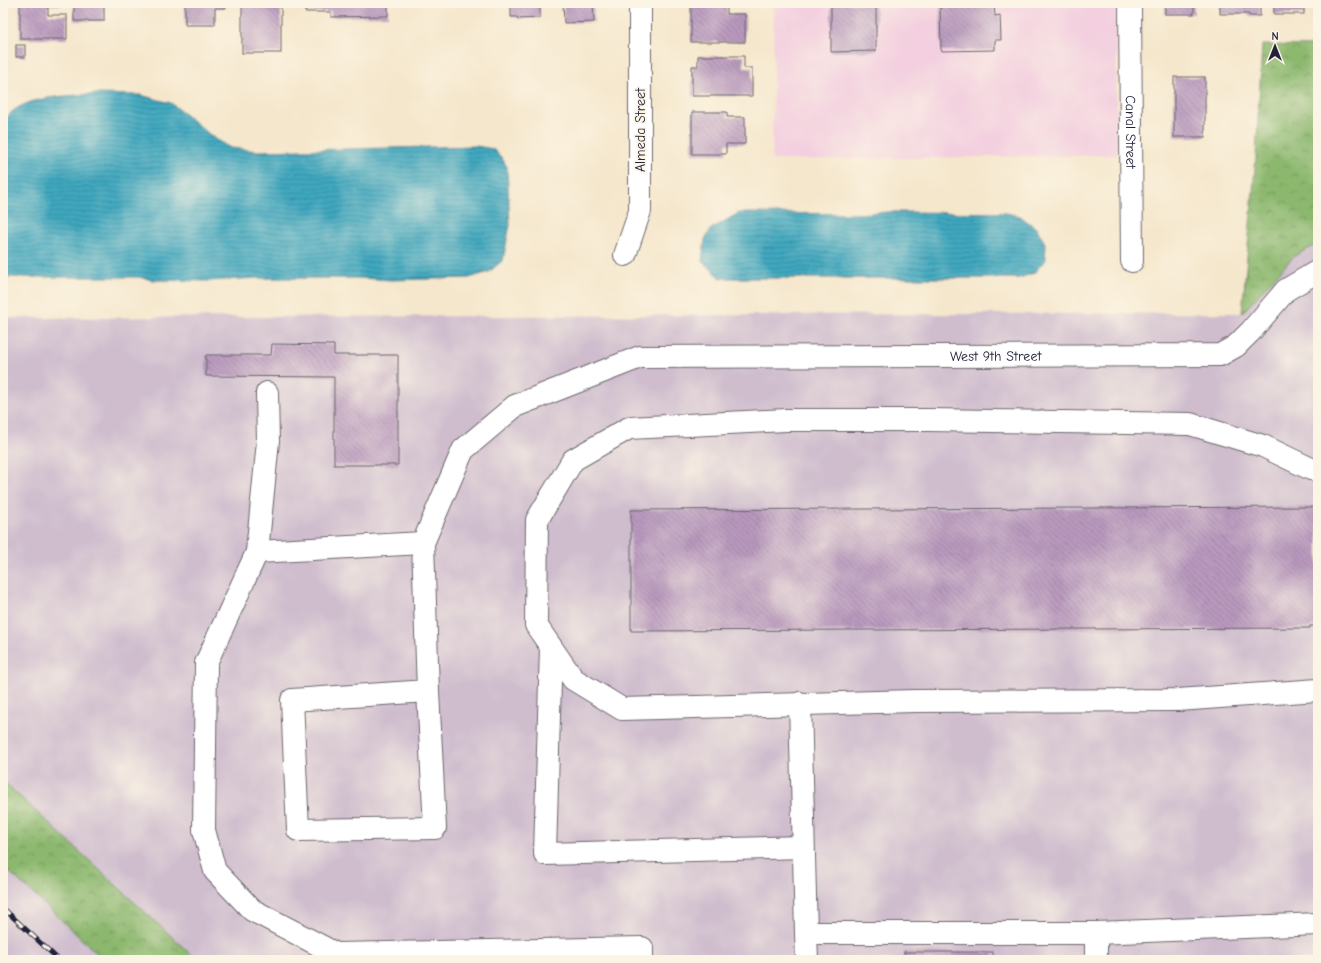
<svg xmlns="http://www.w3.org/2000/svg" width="1321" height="963" viewBox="0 0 1321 963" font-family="'Comic Neue',sans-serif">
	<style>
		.built { fill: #f3cfdf }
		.industrial { fill: #cfbdce }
		.forest { fill: url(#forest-crowns); stroke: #576d54 }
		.water { fill: url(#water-rules); stroke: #30657d }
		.building { fill: url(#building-back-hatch) }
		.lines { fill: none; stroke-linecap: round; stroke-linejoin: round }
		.minor-casing { stroke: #6c676e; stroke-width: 24 }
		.minor { stroke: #fff; stroke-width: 22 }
		.rail-casing { stroke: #22223b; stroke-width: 4.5 }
		.rail { stroke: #fcf5e5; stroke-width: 3; stroke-dasharray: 9; stroke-linecap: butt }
		.labels { text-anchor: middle; stroke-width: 3.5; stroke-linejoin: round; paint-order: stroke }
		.street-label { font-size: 14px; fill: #22223b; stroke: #fcf5e5 }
	</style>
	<defs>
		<pattern id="forest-crowns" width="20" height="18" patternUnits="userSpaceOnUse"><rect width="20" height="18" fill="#8cb86e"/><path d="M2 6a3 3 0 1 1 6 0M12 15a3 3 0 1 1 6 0" fill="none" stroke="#72955c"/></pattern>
		<pattern id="water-rules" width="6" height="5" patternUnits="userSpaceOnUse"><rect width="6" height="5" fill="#3fa8bf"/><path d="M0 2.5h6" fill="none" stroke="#34889c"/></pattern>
		<pattern id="building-back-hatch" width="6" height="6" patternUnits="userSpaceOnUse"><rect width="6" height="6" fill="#b99abe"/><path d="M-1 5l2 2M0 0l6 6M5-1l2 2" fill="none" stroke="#967d9c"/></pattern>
	</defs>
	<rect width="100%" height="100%" fill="#fcf5e5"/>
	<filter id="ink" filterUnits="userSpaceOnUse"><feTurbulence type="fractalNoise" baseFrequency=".025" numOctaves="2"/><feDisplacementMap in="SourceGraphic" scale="8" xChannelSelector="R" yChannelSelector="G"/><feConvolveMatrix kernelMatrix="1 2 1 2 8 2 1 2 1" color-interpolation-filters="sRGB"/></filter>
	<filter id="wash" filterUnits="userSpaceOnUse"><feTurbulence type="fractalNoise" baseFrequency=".012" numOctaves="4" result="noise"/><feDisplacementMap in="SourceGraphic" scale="16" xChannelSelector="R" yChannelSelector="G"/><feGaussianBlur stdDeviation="0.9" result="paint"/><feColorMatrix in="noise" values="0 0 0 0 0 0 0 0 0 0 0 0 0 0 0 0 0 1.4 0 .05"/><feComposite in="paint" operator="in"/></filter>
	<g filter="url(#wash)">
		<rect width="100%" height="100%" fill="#f5e7cc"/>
		<!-- built -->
		<polygon class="built" points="774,3 1116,3 1117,155 772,160"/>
		<!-- industrial -->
		<g class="industrial">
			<polygon points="1318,244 1318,960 197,960 3,781 3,318 1241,313 1294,256"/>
			<polygon points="3,866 104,960 3,960"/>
		</g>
		<!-- forest -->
		<g class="forest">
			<polygon points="1262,45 1318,46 1318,244 1294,256 1242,313 1256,158"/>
			<polygon points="3,781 197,960 104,960 3,866"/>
		</g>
		<!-- water -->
		<g class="water">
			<path d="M 98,94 L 140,95 L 171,103 L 214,138 L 231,148 L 258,151 L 476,146 L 493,149 L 502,158 L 507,167 L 510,225 L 503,260 L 489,272 L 469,278 L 391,280 L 360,278 L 257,278 L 209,281 L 153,280 L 139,277 L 3,277 L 3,123 C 6,119 9,114 13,111 C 34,95 72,96 98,94 Z"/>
			<polygon points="890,212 1006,213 1020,216 1037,229 1046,245 1045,260 1034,273 1019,278 721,278 702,261 705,239 711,229 739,213 855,214"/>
		</g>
		<g id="blocks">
			<!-- building -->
			<g class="building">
				<polygon points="20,3 61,3 61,5 48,5 48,15 67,15 67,39 20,39"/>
				<rect x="74" y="3" width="30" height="18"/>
				<polygon points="185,3 226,3 226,8 215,8 215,25 185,25"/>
				<rect x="242" y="3" width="39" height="50"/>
				<polygon points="305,3 388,3 388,16 331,17 331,12 305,12"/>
				<polygon points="511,3 540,3 540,18 518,19 517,17 511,17"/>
				<polygon points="563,3 593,3 594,22 564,23"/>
				<polygon points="691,3 727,3 727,14 745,14 745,42 691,42"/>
				<polygon points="831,3 876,3 876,51 831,52"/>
				<polygon points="940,3 994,3 995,16 1000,15 1001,40 995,40 995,50 941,51"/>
				<rect x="1165" y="3" width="29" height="11"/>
				<polygon points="1220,3 1260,3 1260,16 1249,16 1249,14 1220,14"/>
				<rect x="1274" y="3" width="30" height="11"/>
				<rect x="16" y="45" width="9" height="12"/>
				<polygon points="698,56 744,56 744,68 752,68 752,96 692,96 692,66 698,66"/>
				<rect x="1174" y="77" width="31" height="60"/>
				<polygon points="692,112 727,112 727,117 745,117 745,144 726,144 726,154 692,154"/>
				<polygon points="272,344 334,345 334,355 398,355 398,465 334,465 334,377 206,376 206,355 271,355"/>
				<polygon points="1318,507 1318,626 1310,626 1310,628 631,631 631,510"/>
				<rect x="904" y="952" width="89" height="8"/>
			</g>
		</g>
	</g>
	<g filter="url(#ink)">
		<use href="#blocks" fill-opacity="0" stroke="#6c676e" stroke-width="1"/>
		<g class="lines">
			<!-- minor casing -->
			<g class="minor-casing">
				<g id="minor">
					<path id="s1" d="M 1130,3 L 1132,261"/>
					<polyline points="625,255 640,211 640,3"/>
					<polyline points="267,393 268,441 257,552 206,663 204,830 215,871 252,910 336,954 642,948 642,960"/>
					<polyline points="1318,470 1311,469 1263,446 1190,424 930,420 786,420 629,428 573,460 537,520 536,625 573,679 622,709 915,701 1178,700 1318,690"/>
					<polyline points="257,552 423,543"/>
					<polyline points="551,647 545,854 803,847"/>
					<path id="s2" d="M 428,691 L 292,700 L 298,830 L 435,828 L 428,691 L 423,543 L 463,450 L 515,406 L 640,357 L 1220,355 L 1236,346 L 1251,331 L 1286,290 L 1318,271"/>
					<polyline points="800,703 806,933"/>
					<polyline points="807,960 806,933 1096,933 1318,924"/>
					<polyline points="1096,960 1096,933"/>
				</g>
			</g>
			<!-- minor -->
			<use href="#minor" class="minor"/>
			<!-- rail casing -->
			<g class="rail-casing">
				<polyline id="rail" points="3,908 59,960"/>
			</g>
			<!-- rail -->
			<use href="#rail" class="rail"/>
		</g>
	</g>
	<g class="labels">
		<!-- street labels -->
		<g class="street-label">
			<text transform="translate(640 130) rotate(-90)" y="5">Almeda Street</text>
			<text dy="5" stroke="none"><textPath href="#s1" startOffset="129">Canal Street</textPath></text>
			<text dy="5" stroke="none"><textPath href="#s2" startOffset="1348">West 9th Street</textPath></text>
		</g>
	</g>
	<!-- margin -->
	<rect width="1321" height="963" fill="none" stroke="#fcf5e5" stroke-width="16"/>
	<!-- north arrow -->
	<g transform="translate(1275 46)" stroke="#fcf5e5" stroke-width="3" paint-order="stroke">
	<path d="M0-3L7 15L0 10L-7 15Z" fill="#22223b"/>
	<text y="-6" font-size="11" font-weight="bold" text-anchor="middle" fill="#22223b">N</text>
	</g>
</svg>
